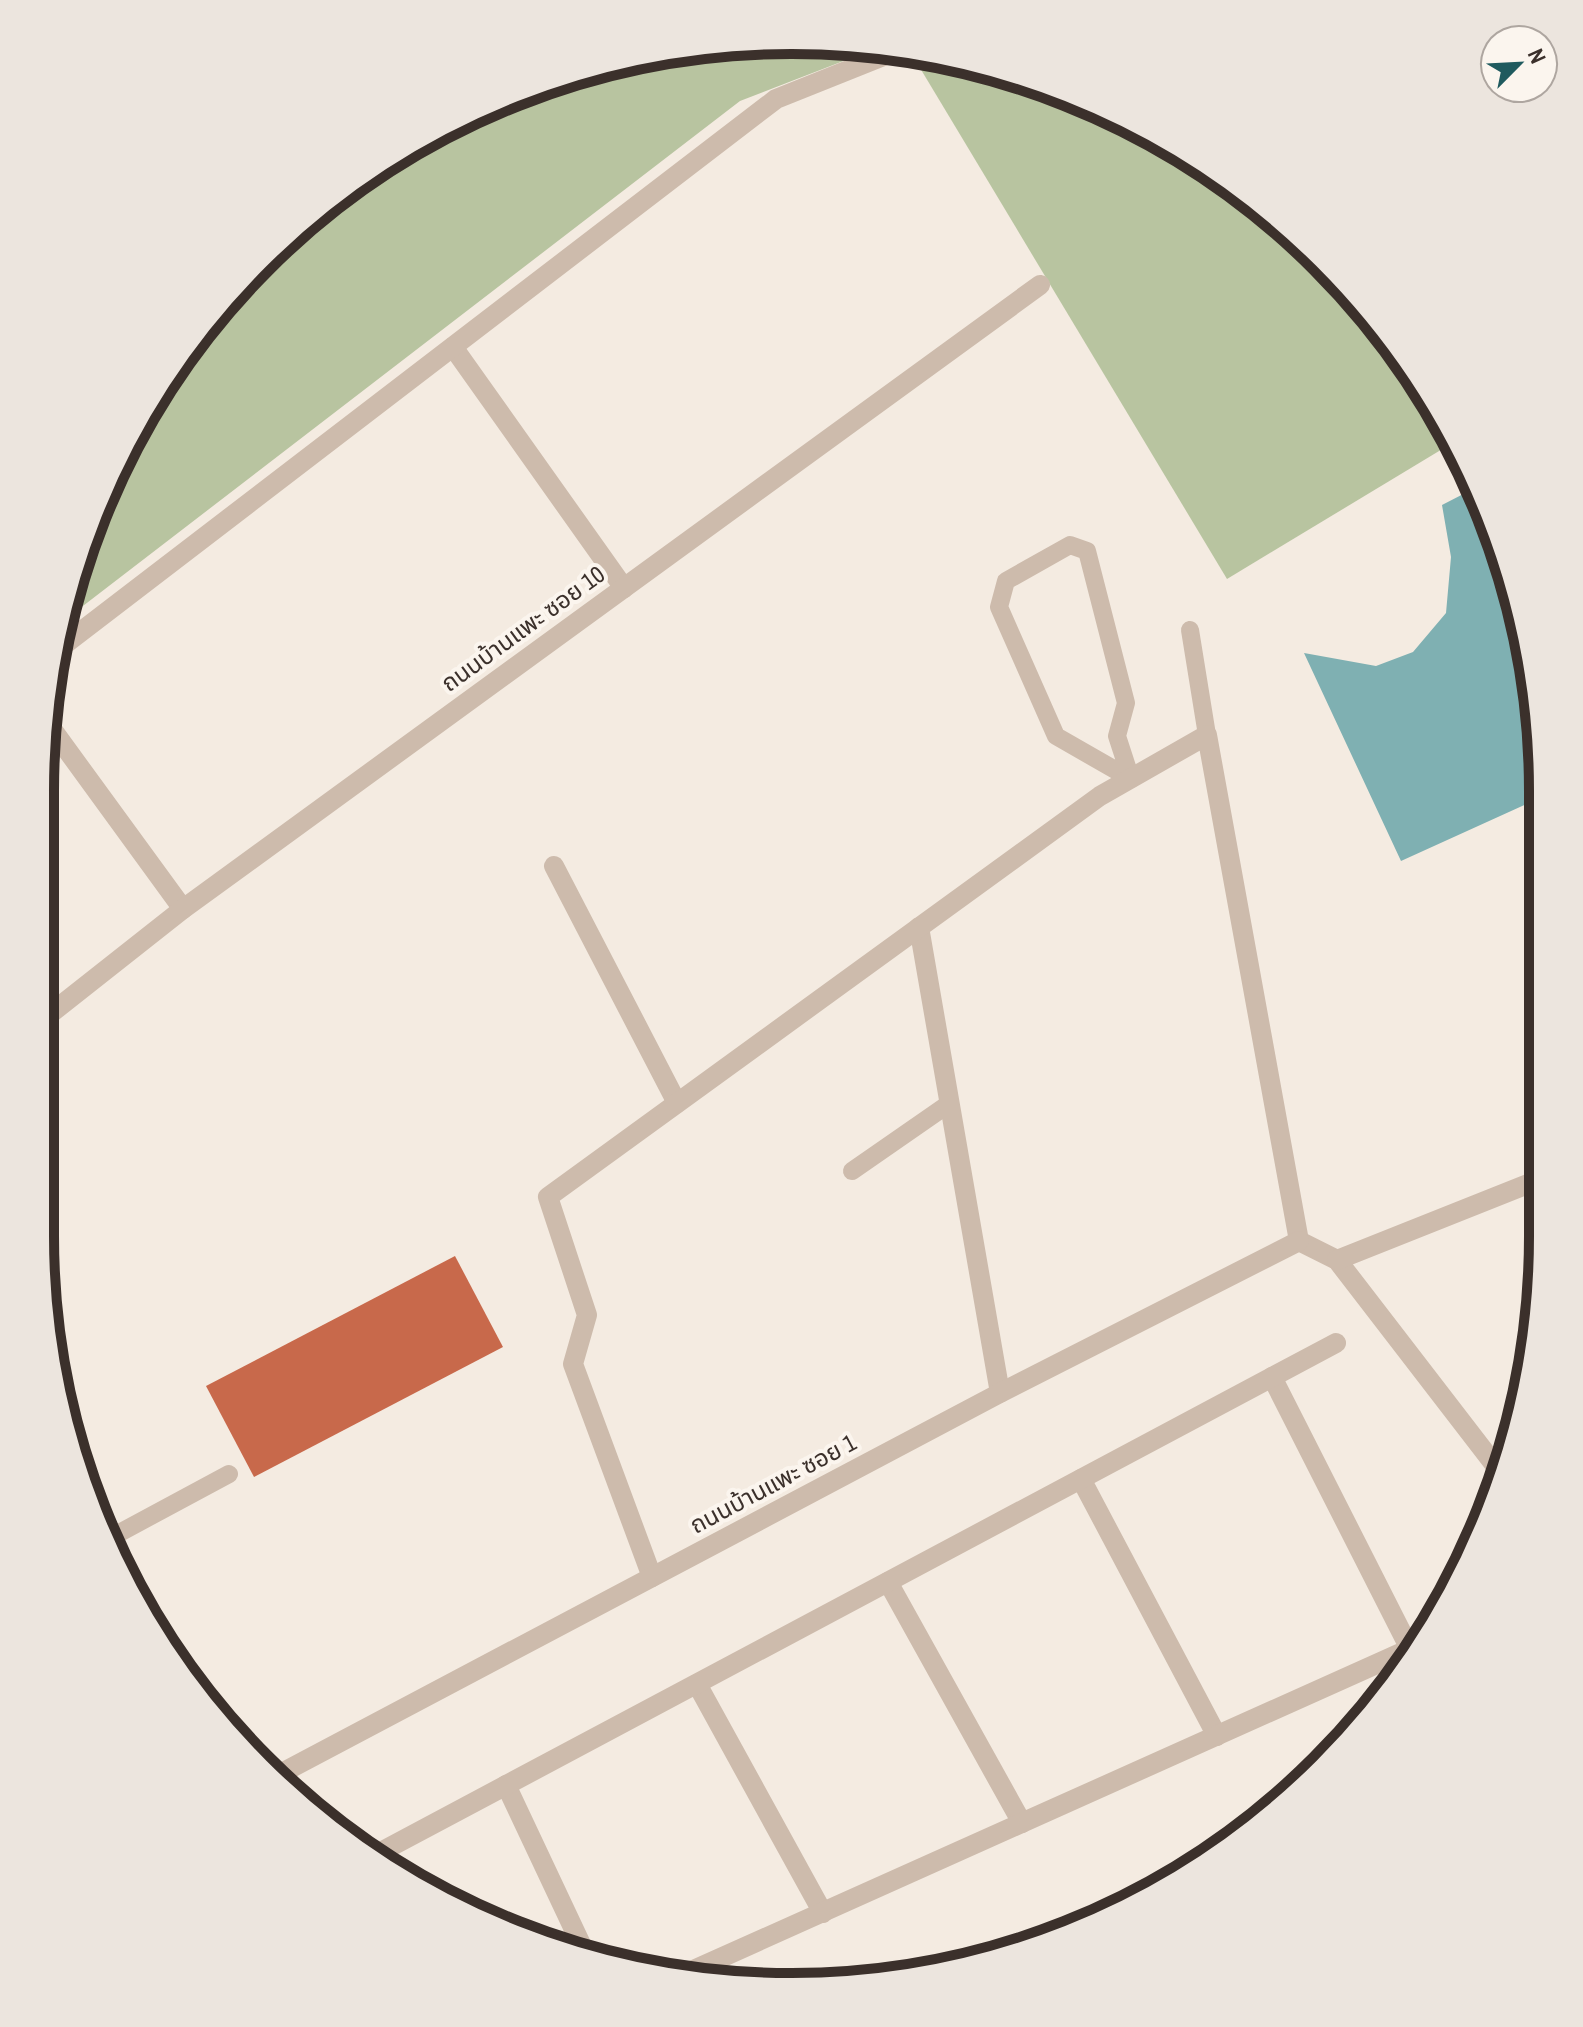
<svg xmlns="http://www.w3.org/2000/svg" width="1583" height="2027" viewBox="0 0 1583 2027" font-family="'Archivo Narrow','Noto Sans Thai',sans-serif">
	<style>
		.green { fill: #b8c4a0 }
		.water { fill: #7fb0b2 }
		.building { fill: #c8694b }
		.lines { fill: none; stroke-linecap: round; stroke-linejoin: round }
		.lane { stroke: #cdbbac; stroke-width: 18 }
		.street { stroke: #cdbbac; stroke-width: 20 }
		.labels { text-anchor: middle; stroke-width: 8; stroke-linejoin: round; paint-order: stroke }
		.street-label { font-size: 24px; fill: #3b302b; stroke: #fbf5ee }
		.rim { fill: none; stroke: #3b302b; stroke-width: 10 }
	</style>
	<rect width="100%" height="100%" fill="#f4ebe1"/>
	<!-- green -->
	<g class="green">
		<polygon points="840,42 877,48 740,101 66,619 80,550 196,334 296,226 415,141 550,80 693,46"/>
		<polygon points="911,53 986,65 1123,117 1249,195 1356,296 1442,415 1454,442 1227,579"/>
	</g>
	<!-- water -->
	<polygon class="water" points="1475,488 1503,550 1541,742 1542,797 1401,861 1304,653 1376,666 1413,652 1446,613 1451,557 1442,505"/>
	<!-- building -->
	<polygon class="building" points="455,1256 503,1347 254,1477 206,1386"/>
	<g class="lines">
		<!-- lane -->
		<g class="lane">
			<polygon points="1070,545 1087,551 1126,703 1117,736 1131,779 1056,736 999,607 1006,581"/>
			<polyline points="1190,630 1207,735"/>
			<polyline points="852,1171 950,1103"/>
			<polyline points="110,1538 229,1474"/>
		</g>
		<!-- street -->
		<g class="street">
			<polyline points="453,347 624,588"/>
			<polyline points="61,647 776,99 886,55"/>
			<polyline points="46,721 183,909"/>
			<polyline points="554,866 677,1103"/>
			<polyline points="919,927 1000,1393"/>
			<polyline points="41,1021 183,909 1040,285"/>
			<polyline points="1299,1241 1337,1260 1501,1473"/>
			<polyline points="1337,1260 1543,1178"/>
			<polyline points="1272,1377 1410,1649"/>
			<polyline points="1081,1479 1217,1736"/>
			<polyline points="652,1577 573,1364 587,1315 548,1197 1100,796 1207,735 1299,1241"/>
			<polyline points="888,1582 1022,1823"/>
			<polyline points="697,1684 823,1913"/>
			<polyline points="274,1777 1000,1393 1299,1241"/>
			<polyline points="506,1785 587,1957"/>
			<polyline points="375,1855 1336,1343"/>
			<polyline points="687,1973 1421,1644"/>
		</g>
	</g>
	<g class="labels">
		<!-- street labels -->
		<g class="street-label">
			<text transform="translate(523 629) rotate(-36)" y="8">ถนนบ้านแพะ ซอย 10</text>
			<text transform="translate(773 1484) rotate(-28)" y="8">ถนนบ้านแพะ ซอย 1</text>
		</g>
	</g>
	<!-- crop -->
	<path d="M0 0H1583V2027H0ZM791 54H792A737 737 0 0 1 1529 791V1236A737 737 0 0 1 792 1973H791A737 737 0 0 1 54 1236V791A737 737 0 0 1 791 54Z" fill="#ece5de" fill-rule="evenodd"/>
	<path class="rim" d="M791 54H792A737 737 0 0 1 1529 791V1236A737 737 0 0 1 792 1973H791A737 737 0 0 1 54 1236V791A737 737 0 0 1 791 54Z"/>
	<!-- north arrow -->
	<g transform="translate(1519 64) rotate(66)"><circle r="38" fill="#fbf5ee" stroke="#aea6a0" stroke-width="2"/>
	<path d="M0-6L14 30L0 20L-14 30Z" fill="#1f5a5e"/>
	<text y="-12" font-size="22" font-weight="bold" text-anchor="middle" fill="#3b302b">N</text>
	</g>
</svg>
